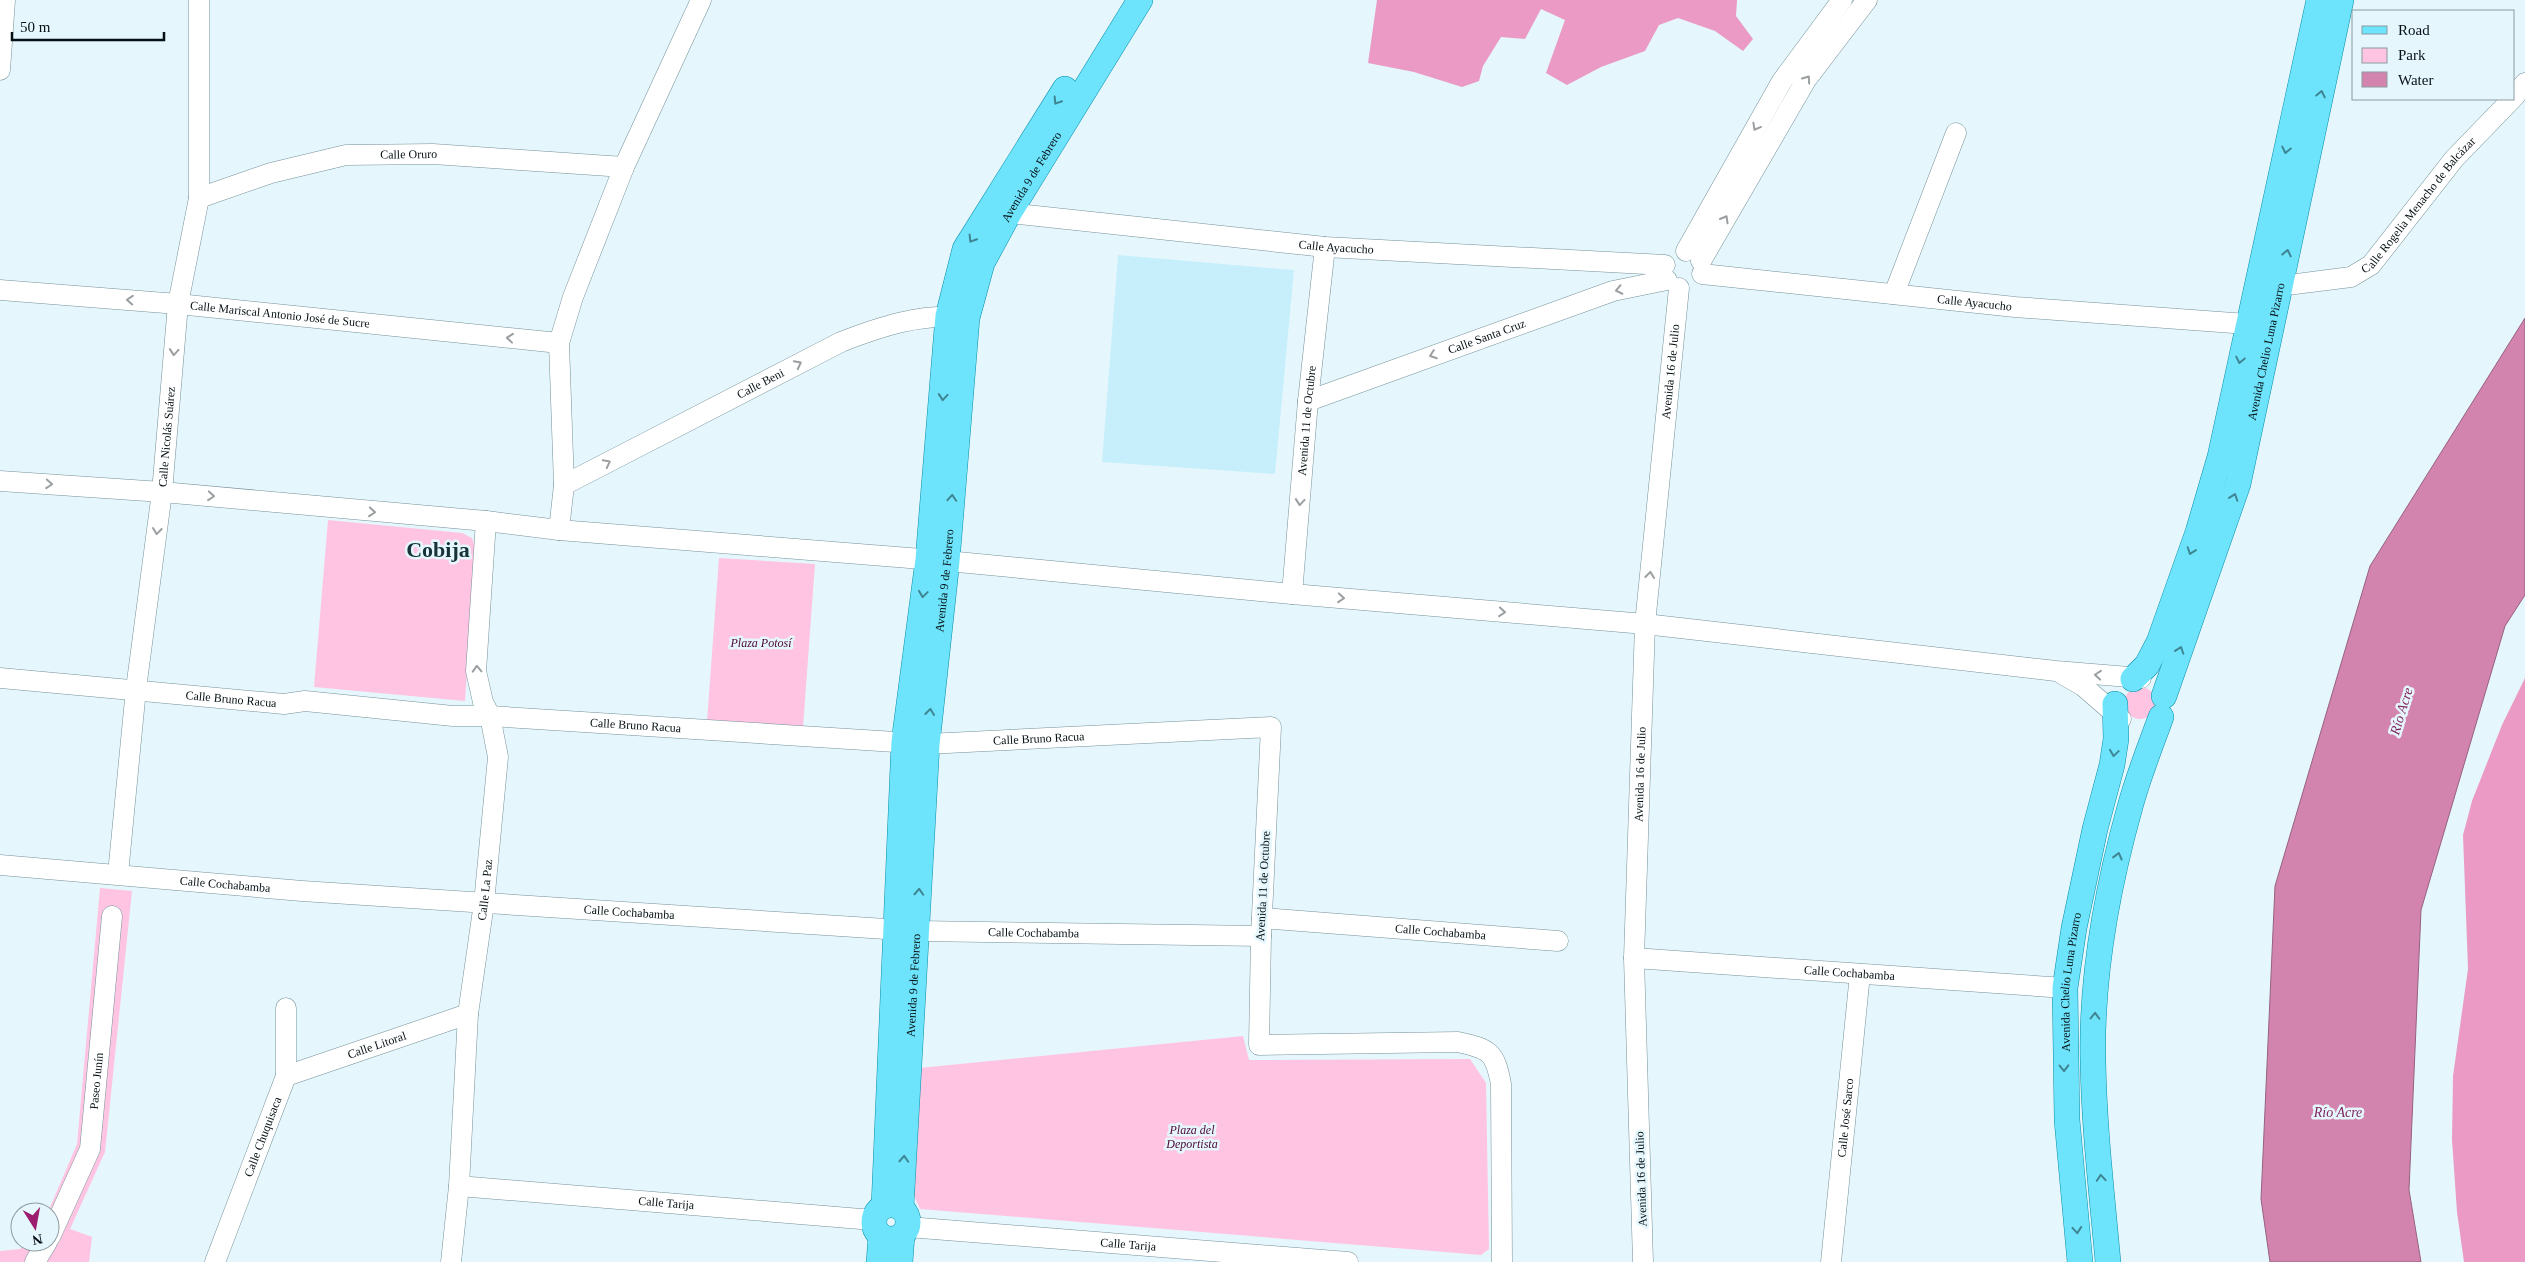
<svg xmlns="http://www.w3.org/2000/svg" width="2525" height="1262" viewBox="0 0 2525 1262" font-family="'Times New Roman',serif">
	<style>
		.built { fill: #c7effb }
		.green { fill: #ffc4e1 }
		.forest { fill: #eb9ac5 }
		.water { fill: #d384ae; stroke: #966180 }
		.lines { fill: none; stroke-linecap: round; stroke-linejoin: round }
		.minor-casing { stroke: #759199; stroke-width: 21 }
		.major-casing { stroke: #098ea9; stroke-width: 26 }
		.minor { stroke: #fff; stroke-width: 20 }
		.major { stroke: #6de4fb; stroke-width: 25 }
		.oneway { stroke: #9b9fa1 }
		.oneway2 { stroke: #3f8593 }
		.labels { text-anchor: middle; stroke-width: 5; stroke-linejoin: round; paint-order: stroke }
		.street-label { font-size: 12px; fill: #061014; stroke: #e5f7fd }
		.park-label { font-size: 12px; font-style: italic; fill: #4d0534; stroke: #e5f7fd }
		.water-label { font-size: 14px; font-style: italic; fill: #82255e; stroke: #e5f7fd }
		.town-label { font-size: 22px; font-weight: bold; fill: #183239; stroke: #e5f7fd }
	</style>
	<rect width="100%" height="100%" fill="#e5f7fd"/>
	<!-- built -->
	<polygon class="built" points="1118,255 1294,270 1275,474 1102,462"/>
	<!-- green -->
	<g class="green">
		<polygon points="328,520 462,533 472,538 475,547 465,701 314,687"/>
		<polygon points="719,558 815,564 803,727 707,721"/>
		<circle cx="2140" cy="703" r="16"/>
		<polygon points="100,888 132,891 105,1152 70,1229 92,1237 89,1262 0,1262 0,1251 20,1249 31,1242 50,1242 50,1212 48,1212 77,1144"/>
		<polygon points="1243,1036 1249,1060 1470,1059 1486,1083 1489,1249 1481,1255 920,1209 911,1189 919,1068"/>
	</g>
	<!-- forest -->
	<g class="forest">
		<polygon points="1377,0 1737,0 1736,16 1753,39 1743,51 1715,31 1678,18 1659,25 1645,51 1601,67 1567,85 1546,73 1565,20 1541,9 1525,39 1501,37 1483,66 1479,81 1462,87 1414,72 1368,63"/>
		<polygon points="2525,678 2525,1262 2464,1262 2457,1212 2452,1140 2453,1076 2468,969 2463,835 2472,801 2502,725"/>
	</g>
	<!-- water -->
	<polygon class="water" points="2525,318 2525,595 2505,626 2421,910 2409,1190 2421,1262 2270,1262 2261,1199 2275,886 2370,566"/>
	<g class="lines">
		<!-- minor casing -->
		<g class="minor-casing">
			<g id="minor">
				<polyline points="0,70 5,0"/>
				<polyline points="2514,97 2525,83"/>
				<path id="s1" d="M 199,198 L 271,173 L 346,155 L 433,154 L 624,167"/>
				<path id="s2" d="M 1009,213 L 1325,247 L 1665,265"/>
				<polyline points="1686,251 1782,81 1842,0"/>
				<polyline points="1701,261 1806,80 1867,0"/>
				<path id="s3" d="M 1702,274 L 2015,307 L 2247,324"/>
				<path id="s4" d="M 2280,286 L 2351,277 L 2371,265 L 2454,159 L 2512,99"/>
				<path id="s5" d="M 0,290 L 178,304 L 559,343"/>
				<polyline points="1894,294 1956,133"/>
				<path id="s6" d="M 1308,401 L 1613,291 L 1667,280"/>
				<polyline points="0,481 162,492 486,521 559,530 947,561 1292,594 1645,624 2056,671 2141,678"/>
				<path id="s7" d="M 564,485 L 841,342 C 882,326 919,314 963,317"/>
				<polyline points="559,530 564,485 559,343 573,297 624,167 701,0"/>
				<path id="s8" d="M 1292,594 L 1308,401 L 1325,247"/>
				<polyline points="2062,674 2083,686 2121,719"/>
				<path id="s9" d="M 0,678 L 284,704 L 305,701 L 453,716 L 490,716 L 927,744 L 1271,727 L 1261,936 L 1259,1045 L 1458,1042 C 1490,1049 1495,1052 1501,1084 L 1502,1262"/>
				<path id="s10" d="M 0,865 L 302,891 L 917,931 L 1261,936"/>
				<path id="s11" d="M 118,874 L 136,689 L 162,492 L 178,304 L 199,198 L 199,0"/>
				<path id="s12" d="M 1262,918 L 1558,941"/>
				<path id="s13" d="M 1634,958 L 2065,988"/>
				<path id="s14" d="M 286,1076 L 468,1014"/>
				<path id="s15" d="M 459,1186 L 873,1220"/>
				<path id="s16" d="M 908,1227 L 1348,1262"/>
				<path id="s17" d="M 50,1237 L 90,1149 L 112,916"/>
				<polyline points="35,1262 47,1242"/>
				<path id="s18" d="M 215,1262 L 286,1076 L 286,1008"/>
				<path id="s19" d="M 451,1262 L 459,1186 L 468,1014 L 484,903 L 498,757 L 490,716 L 483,702 L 476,671 L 486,521"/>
				<path id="s20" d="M 1643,1262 L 1634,958 L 1645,624 L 1679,288"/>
				<path id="s21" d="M 1831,1262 L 1860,974"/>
			</g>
		</g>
		<!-- major casing -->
		<g class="major-casing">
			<g id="major">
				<polyline points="2133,679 2147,665 2159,642 2198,532 2220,457 2319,0"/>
				<path id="s22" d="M 2164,696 L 2238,484 L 2341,0"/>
				<circle cx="891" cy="1222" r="17"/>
				<polyline points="884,1206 904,742 928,560 948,316 965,249 1065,89"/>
				<path id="s23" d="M 901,1207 L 927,744 L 947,561 L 967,318 L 982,263 L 1009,213 L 1140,0"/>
				<polyline points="879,1262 881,1236"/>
				<polyline points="900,1262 902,1235"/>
				<path id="s24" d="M 2080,1262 L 2067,1120 L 2065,988 L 2074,928 L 2095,829 L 2112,765 L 2116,739 L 2115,704"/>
				<path d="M 2108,1262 C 2102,1195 2094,1128 2093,1061 C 2091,976 2107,889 2130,807 C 2138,777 2150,747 2161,717"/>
			</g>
		</g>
		<!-- minor -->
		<use href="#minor" class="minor"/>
		<!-- major -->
		<use href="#major" class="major"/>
	</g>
	<!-- one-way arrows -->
	<defs><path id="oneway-chevron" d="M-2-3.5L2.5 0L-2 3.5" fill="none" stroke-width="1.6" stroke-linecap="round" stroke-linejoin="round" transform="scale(1.25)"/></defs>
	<g class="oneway">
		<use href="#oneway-chevron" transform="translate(1807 79) rotate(-55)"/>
		<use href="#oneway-chevron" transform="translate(1756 127) rotate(119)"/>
		<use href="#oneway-chevron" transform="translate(1725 219) rotate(-60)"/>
		<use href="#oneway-chevron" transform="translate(1619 290) rotate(168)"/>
		<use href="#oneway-chevron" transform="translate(130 300) rotate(-176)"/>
		<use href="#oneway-chevron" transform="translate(510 338) rotate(-174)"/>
		<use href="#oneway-chevron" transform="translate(174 352) rotate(95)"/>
		<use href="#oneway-chevron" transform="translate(1433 355) rotate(160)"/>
		<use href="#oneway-chevron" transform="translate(798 364) rotate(-27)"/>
		<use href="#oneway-chevron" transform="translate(607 463) rotate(-27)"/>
		<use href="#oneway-chevron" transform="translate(49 484) rotate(4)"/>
		<use href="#oneway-chevron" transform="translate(211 496) rotate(5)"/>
		<use href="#oneway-chevron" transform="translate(1300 502) rotate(95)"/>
		<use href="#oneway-chevron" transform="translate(372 512) rotate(5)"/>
		<use href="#oneway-chevron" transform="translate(157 531) rotate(97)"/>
		<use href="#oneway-chevron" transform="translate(1650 575) rotate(-84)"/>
		<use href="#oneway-chevron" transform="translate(1341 598) rotate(5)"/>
		<use href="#oneway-chevron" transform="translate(1502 612) rotate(5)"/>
		<use href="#oneway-chevron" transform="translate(477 669) rotate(-92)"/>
		<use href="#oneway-chevron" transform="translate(2098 675) rotate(-175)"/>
	</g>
	<g class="oneway2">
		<use href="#oneway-chevron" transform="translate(2321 94) rotate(-78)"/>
		<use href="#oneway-chevron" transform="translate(1057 101) rotate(122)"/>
		<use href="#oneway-chevron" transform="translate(2286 150) rotate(102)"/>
		<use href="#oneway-chevron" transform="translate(972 239) rotate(122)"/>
		<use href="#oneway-chevron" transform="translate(2287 253) rotate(-78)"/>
		<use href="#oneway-chevron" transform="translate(2240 360) rotate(102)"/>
		<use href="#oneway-chevron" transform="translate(943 397) rotate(95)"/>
		<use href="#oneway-chevron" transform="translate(2234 497) rotate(-71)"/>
		<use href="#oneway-chevron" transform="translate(952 498) rotate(-86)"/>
		<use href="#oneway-chevron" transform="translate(2191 551) rotate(109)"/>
		<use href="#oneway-chevron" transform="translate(923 594) rotate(98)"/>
		<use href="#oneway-chevron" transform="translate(2180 650) rotate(-71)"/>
		<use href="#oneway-chevron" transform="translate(930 712) rotate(-83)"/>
		<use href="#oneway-chevron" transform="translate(2114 753) rotate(98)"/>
		<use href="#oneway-chevron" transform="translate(2118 856) rotate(-76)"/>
		<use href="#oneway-chevron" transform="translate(919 892) rotate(-87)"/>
		<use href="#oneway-chevron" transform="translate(2095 1016) rotate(-88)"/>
		<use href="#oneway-chevron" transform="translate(2064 1068) rotate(89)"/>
		<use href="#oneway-chevron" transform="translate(904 1159) rotate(-87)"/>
		<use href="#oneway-chevron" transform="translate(2101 1178) rotate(-94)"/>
		<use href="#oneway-chevron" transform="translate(2077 1230) rotate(85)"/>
	</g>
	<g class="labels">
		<!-- street labels -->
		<g class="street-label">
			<text dy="4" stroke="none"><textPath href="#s1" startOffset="216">Calle Oruro</textPath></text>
			<text dy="4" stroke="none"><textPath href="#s23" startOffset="1048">Avenida 9 de Febrero</textPath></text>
			<text dy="4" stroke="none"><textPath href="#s4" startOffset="171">Calle Rogelia Menacho de Balcázar</textPath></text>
			<text dy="4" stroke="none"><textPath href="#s2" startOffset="329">Calle Ayacucho</textPath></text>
			<text dy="4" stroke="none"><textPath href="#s3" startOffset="274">Calle Ayacucho</textPath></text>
			<text dy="4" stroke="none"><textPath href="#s5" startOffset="281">Calle Mariscal Antonio José de Sucre</textPath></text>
			<text dy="4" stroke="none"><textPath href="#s6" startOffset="190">Calle Santa Cruz</textPath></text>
			<text dy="4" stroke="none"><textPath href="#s22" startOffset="360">Avenida Chelio Luna Pizarro</textPath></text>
			<text dy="4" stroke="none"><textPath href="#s20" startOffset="892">Avenida 16 de Julio</textPath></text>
			<text dy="4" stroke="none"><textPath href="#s7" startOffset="221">Calle Beni</textPath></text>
			<text dy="4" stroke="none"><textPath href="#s8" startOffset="174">Avenida 11 de Octubre</textPath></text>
			<text dy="4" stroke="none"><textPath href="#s11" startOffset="440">Calle Nicolás Suárez</textPath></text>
			<text dy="4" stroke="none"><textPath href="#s23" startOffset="628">Avenida 9 de Febrero</textPath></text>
			<text dy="4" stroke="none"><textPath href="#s9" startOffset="232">Calle Bruno Racua</textPath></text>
			<text dy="4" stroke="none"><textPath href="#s9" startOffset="638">Calle Bruno Racua</textPath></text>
			<text dy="4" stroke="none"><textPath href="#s9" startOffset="1042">Calle Bruno Racua</textPath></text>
			<text dy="4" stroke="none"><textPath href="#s20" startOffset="488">Avenida 16 de Julio</textPath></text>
			<text dy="4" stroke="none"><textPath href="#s10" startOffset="226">Calle Cochabamba</textPath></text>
			<text transform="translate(1263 886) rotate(-87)" y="4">Avenida 11 de Octubre</text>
			<text dy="4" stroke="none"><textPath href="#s19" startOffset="374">Calle La Paz</textPath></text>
			<text dy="4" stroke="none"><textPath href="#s10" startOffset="631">Calle Cochabamba</textPath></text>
			<text dy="4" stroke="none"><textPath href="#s12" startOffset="179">Calle Cochabamba</textPath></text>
			<text dy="4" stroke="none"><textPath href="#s10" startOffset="1036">Calle Cochabamba</textPath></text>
			<text dy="4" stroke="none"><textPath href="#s13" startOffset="216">Calle Cochabamba</textPath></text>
			<text dy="4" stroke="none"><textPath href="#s24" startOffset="281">Avenida Chelio Luna Pizarro</textPath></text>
			<text dy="4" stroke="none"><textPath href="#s23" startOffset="222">Avenida 9 de Febrero</textPath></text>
			<text dy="4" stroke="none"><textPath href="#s14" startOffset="96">Calle Litoral</textPath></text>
			<text dy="4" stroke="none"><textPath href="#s17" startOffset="165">Paseo Junín</textPath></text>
			<text dy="4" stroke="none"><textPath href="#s21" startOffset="145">Calle José Sarco</textPath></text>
			<text dy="4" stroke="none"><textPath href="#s18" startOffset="134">Calle Chuquisaca</textPath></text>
			<text transform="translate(1641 1179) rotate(-92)" y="4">Avenida 16 de Julio</text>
			<text dy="4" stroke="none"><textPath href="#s15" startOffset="208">Calle Tarija</textPath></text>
			<text dy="4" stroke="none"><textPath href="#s16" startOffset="221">Calle Tarija</textPath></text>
		</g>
		<!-- park labels -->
		<g class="park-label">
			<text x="761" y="647">Plaza Potosí</text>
			<text x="1192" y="1134">Plaza del<tspan x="1192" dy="14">Deportista</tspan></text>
		</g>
		<!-- water labels -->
		<g class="water-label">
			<text transform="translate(2401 711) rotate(-73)" y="5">Río Acre</text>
			<text x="2338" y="1117">Río Acre</text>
		</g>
		<!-- town labels -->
		<g class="town-label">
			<text x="438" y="557">Cobija</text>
		</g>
	</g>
	<!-- legend -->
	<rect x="2352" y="10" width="162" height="90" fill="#e5f7fd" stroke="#8c9ba0"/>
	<rect x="2362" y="26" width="25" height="8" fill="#6de4fb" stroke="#8c9ba0"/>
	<text x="2398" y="35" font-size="15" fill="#061014">Road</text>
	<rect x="2362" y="48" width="25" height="15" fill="#ffc4e1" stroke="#8c9ba0"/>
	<text x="2398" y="60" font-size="15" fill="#061014">Park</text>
	<rect x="2362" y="72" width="25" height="15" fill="#d384ae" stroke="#8c9ba0"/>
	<text x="2398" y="85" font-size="15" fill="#061014">Water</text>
	<!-- north arrow -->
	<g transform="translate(35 1227) rotate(169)"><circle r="24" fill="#e5f7fd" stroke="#8c9ba0"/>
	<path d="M0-4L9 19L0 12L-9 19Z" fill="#9d1c6f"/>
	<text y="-8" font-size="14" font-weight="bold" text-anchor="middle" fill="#061014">N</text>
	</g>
	<!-- scale -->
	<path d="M12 32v8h152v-8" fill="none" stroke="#061014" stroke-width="2.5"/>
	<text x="20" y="32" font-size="15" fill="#061014" stroke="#e5f7fd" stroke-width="4" paint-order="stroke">50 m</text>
</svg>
